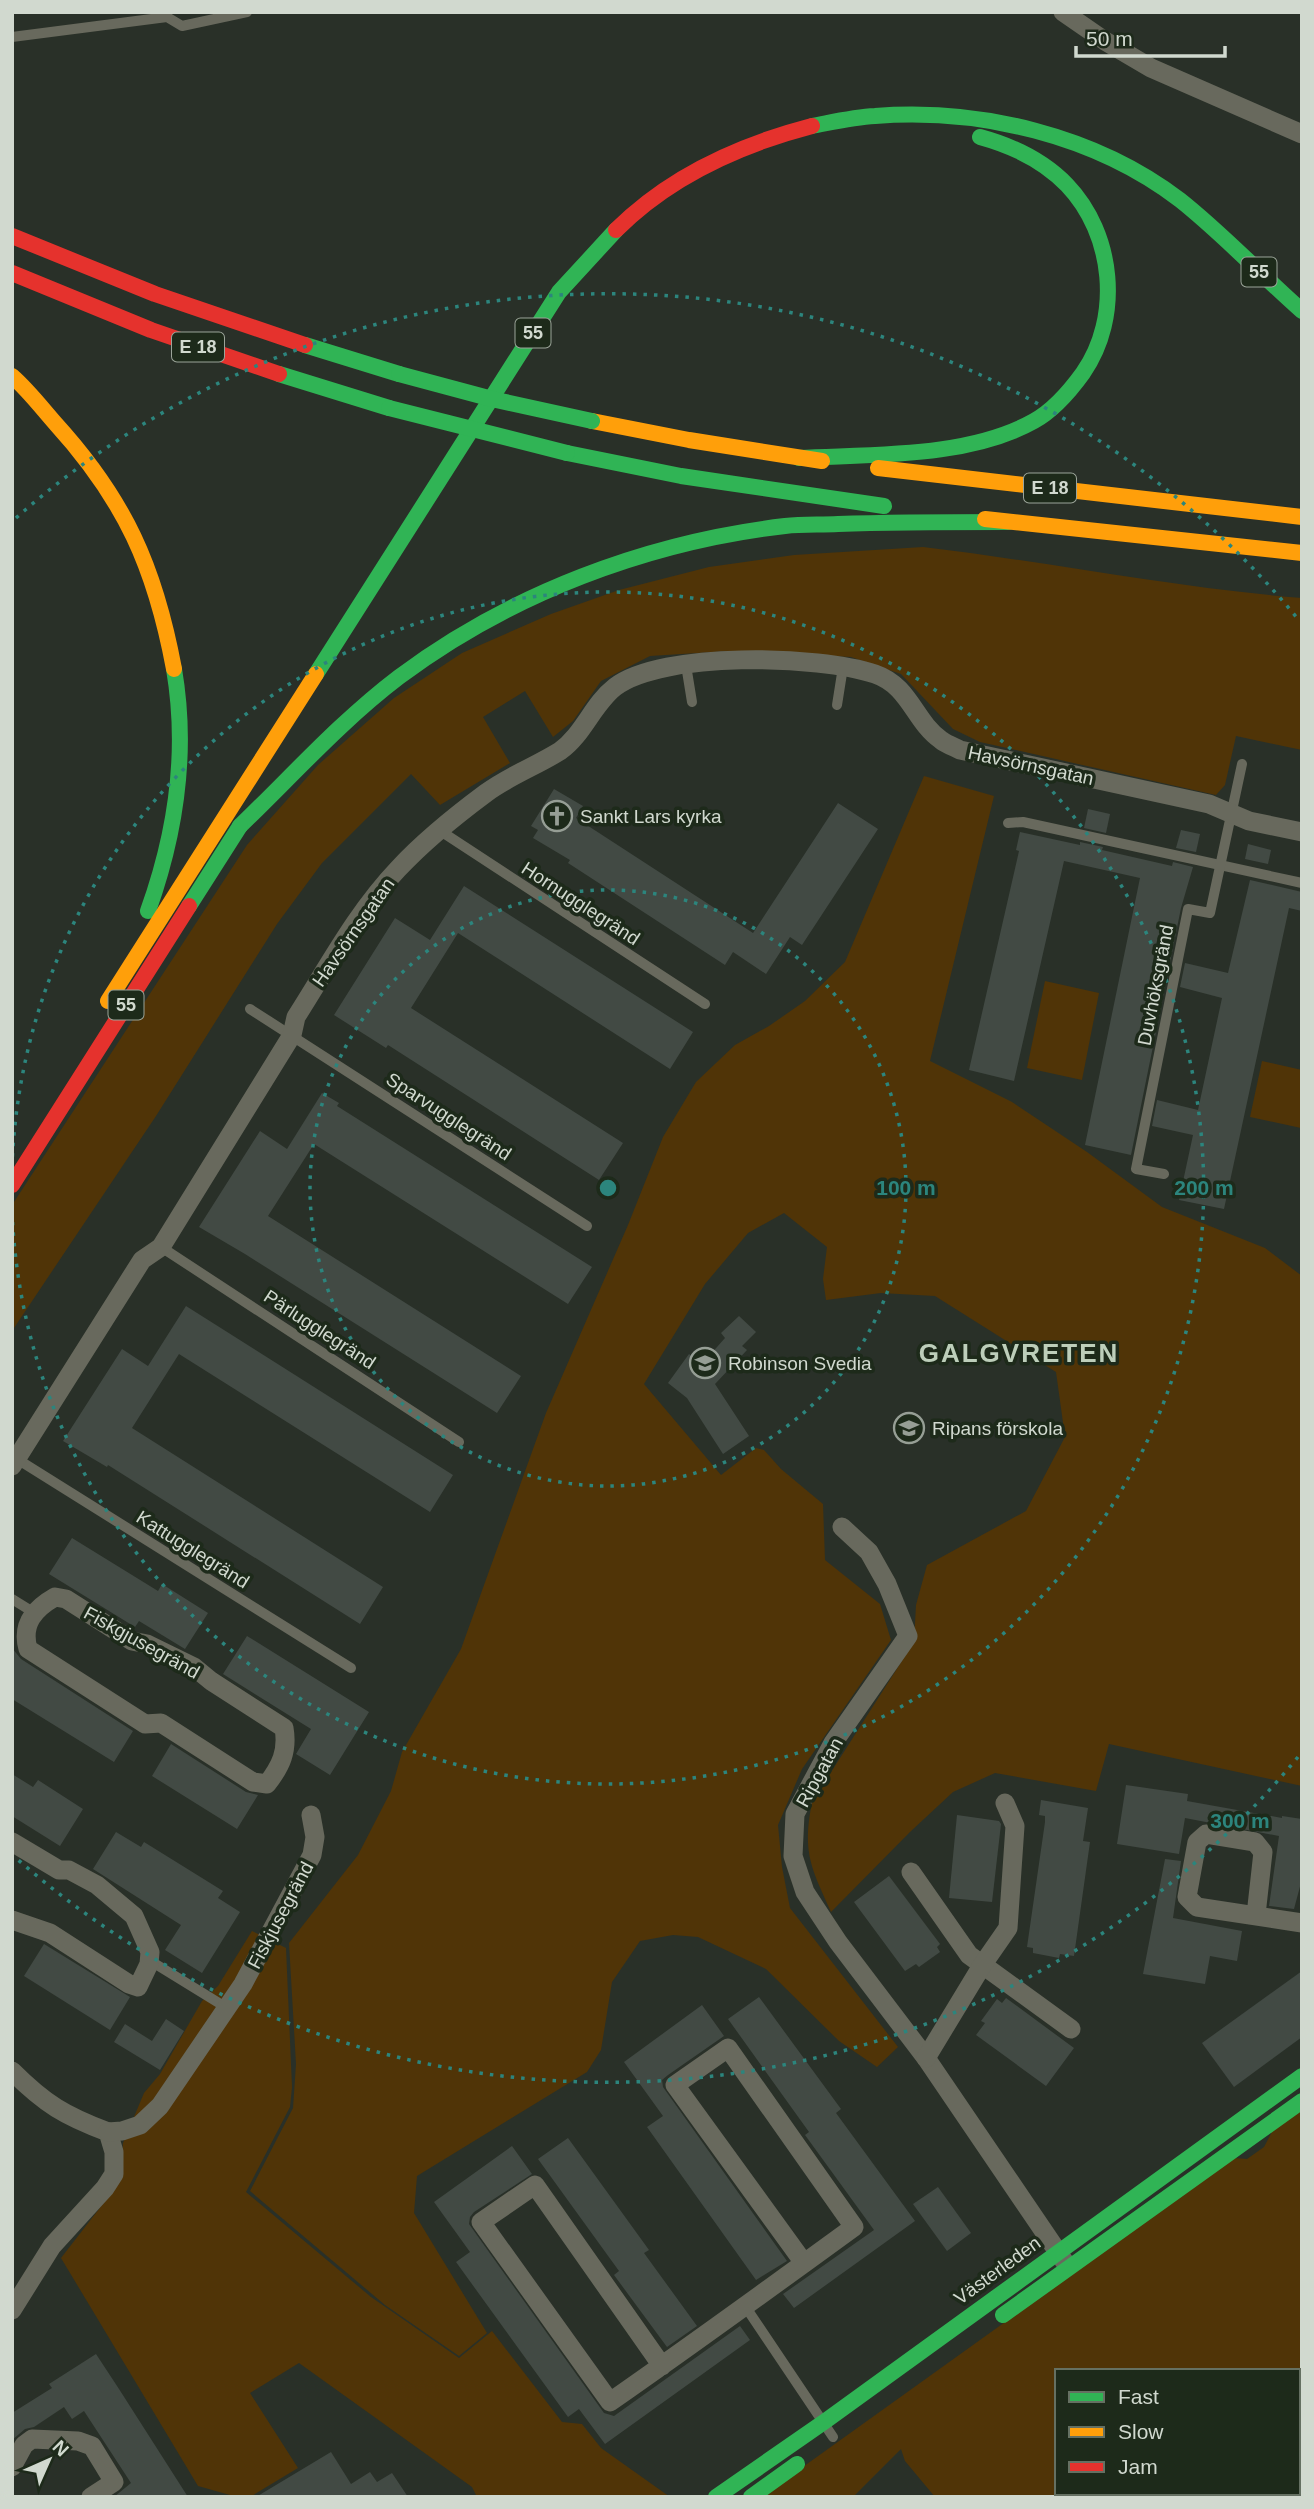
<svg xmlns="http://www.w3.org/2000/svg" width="1314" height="2509" viewBox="0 0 1314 2509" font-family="Helvetica,sans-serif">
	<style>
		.green { fill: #503407 }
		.building { fill: #424a44 }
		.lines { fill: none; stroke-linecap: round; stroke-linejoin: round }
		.lane { stroke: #68695d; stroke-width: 10 }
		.street { stroke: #68695d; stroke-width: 19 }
		.fast { stroke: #30b455; stroke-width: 16 }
		.slow { stroke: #ff9f0a; stroke-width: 16 }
		.jam { stroke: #e5322d; stroke-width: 16 }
		.fast-bridge { stroke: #30b455; stroke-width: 16 }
		.ring { fill: none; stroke: #2c857d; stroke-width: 3.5; stroke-dasharray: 3.5 7 }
		.labels { text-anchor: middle; stroke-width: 7; stroke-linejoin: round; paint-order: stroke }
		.shield { fill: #1d2a1a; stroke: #9ba499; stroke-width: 2 }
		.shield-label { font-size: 18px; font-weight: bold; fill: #d1d9cf }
		.street-label { font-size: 19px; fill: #d1d9cf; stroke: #1d2a1a }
		.poi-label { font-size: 19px; fill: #d1d9cf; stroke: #1d2a1a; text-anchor: start }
		.district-label { font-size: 26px; font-weight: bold; letter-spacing: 2px; fill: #bdceba; stroke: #1d2a1a }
		.centre { fill: #2c857d; stroke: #1d2a1a; stroke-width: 3.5 }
		.ring-label { font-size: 21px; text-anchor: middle; font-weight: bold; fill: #2c857d; stroke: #1d2a1a; stroke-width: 7; stroke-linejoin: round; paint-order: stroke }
	</style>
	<rect width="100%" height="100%" fill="#293028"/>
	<!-- green -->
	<g class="green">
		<path d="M 923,547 C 1050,562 1175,588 1302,598 L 1302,750 L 1236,736 L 1225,785 L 1216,795 L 980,742 L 953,729 L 901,674 L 851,657 L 729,651 L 650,656 L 601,681 L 573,721 L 553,737 L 525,691 L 483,717 L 510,763 L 440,805 L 411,774 L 322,863 L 277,924 L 156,1116 L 12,1331 L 12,1205 L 247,845 L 318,765 L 394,698 L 462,653 L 551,614 L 619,590 L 709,567 L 794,555 Z"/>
		<path d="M 924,776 L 994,796 L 930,1061 L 1012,1102 L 1087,1152 L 1162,1207 L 1265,1248 L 1302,1276 L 1302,1786 L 1109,1744 L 1096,1791 L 995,1773 L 953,1792 L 910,1832 L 831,1912 C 811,1867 802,1853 812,1802 L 914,1642 L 916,1605 L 927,1565 L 1026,1511 L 1065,1437 L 1056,1372 L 935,1296 L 881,1293 L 826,1300 L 823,1279 L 827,1247 L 784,1213 L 748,1233 L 705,1284 L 644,1384 L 721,1475 L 756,1448 L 764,1450 L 781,1469 L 823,1504 L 825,1560 L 880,1604 L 891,1640 L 802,1769 L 778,1825 L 782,1867 L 790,1908 L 898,2047 L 877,2067 L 839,2041 L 766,1969 L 698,1937 L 673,1935 L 640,1941 L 612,1982 L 601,2050 L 587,2072 L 417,2176 L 414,2213 L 487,2333 L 459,2356 L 385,2305 L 250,2191 L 293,2108 L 296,2064 L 289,1943 L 358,1855 L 391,1791 L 402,1752 L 461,1649 L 546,1413 L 628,1225 L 663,1137 L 696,1082 L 735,1045 L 769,1026 L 805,1001 L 845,962 Z"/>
		<polygon points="1045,981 1099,993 1082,1080 1027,1068"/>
		<polygon points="1262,1061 1302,1070 1301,1128 1250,1117"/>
		<polygon points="252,1931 286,1948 292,2087 290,2107 246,2192 371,2297 459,2358 492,2331 562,2422 582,2424 601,2448 670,2497 477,2497 472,2487 299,2363 250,2393 298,2468 250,2497 237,2497 198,2486 61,2258 120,2182 123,2143 144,2093 160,2074 202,2001 218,1986"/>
		<polygon points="1302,2108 1302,2478 1298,2481 1298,2371 1057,2371 1057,2493 1286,2493 1282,2497 935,2497 905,2461 901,2449 853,2497 761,2497 1234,2158 1247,2159 1264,2147 1274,2128"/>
	</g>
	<!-- building -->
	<g class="building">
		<polygon points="554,789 583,806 576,818 753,933 838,803 878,829 802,945 790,937 766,974 733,952 725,965 568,863 570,860 533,838 538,830 531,826"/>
		<polygon points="1088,809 1110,814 1106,833 1084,828"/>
		<polygon points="1181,830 1200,834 1196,852 1176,848"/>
		<polygon points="1020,832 1080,845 1080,842 1103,847 1102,850 1172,866 1173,862 1193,867 1181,908 1131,1155 1085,1145 1140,878 1064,861 1014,1081 969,1070 1019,851 1016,850"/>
		<polygon points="1248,844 1271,850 1268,864 1245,859"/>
		<polygon points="1250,880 1302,892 1302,911 1289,908 1224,1209 1179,1200 1193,1135 1152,1126 1157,1100 1198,1110 1222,998 1180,987 1185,963 1228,973"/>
		<polygon points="464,886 693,1032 670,1069 458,933 411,1008 623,1143 599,1180 388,1045 386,1048 334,1015 395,918 430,940"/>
		<polygon points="322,1093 339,1103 337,1106 592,1267 568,1304 314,1144 268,1216 521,1376 497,1413 245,1254 199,1227 260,1131 287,1149"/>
		<polygon points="186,1306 453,1475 430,1512 179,1354 132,1428 383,1587 360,1624 108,1465 107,1467 63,1441 122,1349 148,1366"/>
		<polygon points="739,1316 756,1332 742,1346 747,1350 715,1384 749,1436 723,1454 687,1398 668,1383 689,1354 702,1364 725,1338 721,1333"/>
		<polygon points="72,1538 158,1591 162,1584 208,1613 185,1649 139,1621 135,1627 49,1574"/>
		<polygon points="247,1636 369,1712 330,1775 296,1754 311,1729 223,1674"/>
		<polygon points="12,1648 21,1659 133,1731 114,1762 12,1699"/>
		<polygon points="171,1744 246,1792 258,1795 237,1829 152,1776"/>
		<polygon points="12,1774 33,1787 38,1780 83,1809 60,1846 12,1816"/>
		<polygon points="1126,1785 1188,1794 1187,1801 1282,1818 1282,1816 1302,1819 1302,1879 1294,1909 1269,1906 1279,1836 1185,1818 1179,1854 1117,1844"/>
		<polygon points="1041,1800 1088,1808 1083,1841 1090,1842 1074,1956 1060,1954 1059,1958 1033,1953 1033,1948 1027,1947 1045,1822 1045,1816 1039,1815"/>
		<polygon points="957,1815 999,1821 1001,1824 992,1902 949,1898"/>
		<polygon points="116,1832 141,1847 144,1842 223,1891 218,1898 240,1912 202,1973 165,1950 181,1925 93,1869"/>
		<polygon points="1165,1859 1181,1861 1173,1918 1242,1931 1237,1961 1210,1956 1205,1984 1143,1974"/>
		<polygon points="889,1876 940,1944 937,1947 940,1952 919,1967 916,1964 905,1971 854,1902"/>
		<polygon points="44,1944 130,1997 110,2030 24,1976"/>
		<polygon points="1302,1971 1302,2037 1234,2087 1202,2043"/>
		<polygon points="759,1997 841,2109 836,2113 915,2221 794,2308 783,2294 874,2230 805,2135 809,2132 728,2019"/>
		<polygon points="1006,1998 1074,2048 1046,2086 976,2035 985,2023 981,2021 997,1999 1002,2003"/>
		<polygon points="702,2005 724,2036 668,2075 662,2080 663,2087 787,2261 756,2280 647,2127 663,2116 624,2062"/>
		<polygon points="166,2019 184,2031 160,2070 114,2042 125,2024 152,2041"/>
		<polygon points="568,2138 649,2250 644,2253 697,2326 667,2347 614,2275 619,2271 538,2159"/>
		<polygon points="512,2146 532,2174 474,2212 470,2217 469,2224 604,2413 614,2416 740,2326 750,2340 605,2444 579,2409 568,2417 456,2262 470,2252 434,2202"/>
		<polygon points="938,2187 971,2233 947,2251 913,2204"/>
		<polygon points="96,2354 119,2389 188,2497 114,2497 131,2483 84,2411 72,2419 64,2407 34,2427 25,2429 12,2440 12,2413 52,2388 49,2384"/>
		<polygon points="331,2452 351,2484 370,2472 377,2482 392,2473 408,2497 256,2497"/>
	</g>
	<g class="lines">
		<!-- lane -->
		<g class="lane">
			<polyline points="12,37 167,17 182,26 247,12"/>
			<polyline points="686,665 692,702"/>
			<polyline points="837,705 843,667"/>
			<polyline points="1008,823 1023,822 1302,883"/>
			<polyline points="439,830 705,1004"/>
			<polyline points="250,1009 587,1226"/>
			<polyline points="1164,1174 1136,1169 1188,909 1210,913 1242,764"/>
			<polyline points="161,1247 459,1442"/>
			<polyline points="17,1459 351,1668"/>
			<polyline points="12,1599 33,1612"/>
			<polyline points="149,1960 227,2008"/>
			<polyline points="745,2306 833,2437"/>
		</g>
		<!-- street -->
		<g class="street">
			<polyline points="1063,12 1105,41 1151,68 1302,134"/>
			<path d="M 12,1466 L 142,1260 L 161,1247 L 292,1035 L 296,1017 C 328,967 357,912 398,869 C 425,840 455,816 486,793 C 509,776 536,766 560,751 C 583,735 593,704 615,687 C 662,651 819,655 875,674 C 910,686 914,721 941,740 C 946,744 954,747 960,750 L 1209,804 L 1249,821 L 1302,832"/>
			<polyline points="842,1527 869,1552 887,1584 908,1636 833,1743 795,1814 793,1856 805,1892 838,1942 926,2058 1064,2261"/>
			<path d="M 55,1597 L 66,1599 L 132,1641 L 147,1644 L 194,1667 L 211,1681 L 284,1728 C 288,1751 281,1766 267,1784 L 253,1782 L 161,1723 L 145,1724 L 28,1649 C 21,1624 34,1609 55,1597 Z"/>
			<polyline points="12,1842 59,1870 69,1870 97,1885 134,1916 150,1952 149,1964 138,1987 129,1984 50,1933 12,1920"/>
			<polyline points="911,1872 969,1955 1071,2029"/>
			<polyline points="1256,1915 1263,1852 1255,1842 1206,1834 1197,1842 1187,1897 1197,1907 1302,1923"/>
			<polyline points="926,2058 983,1964 1008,1928 1015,1826 1005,1803"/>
			<path d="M 12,2071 C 45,2104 65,2116 108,2132 L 114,2152 L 114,2174 L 105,2188 L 52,2246 L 12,2310"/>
			<polyline points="108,2132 122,2131 140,2125 160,2106 243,1984 312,1855 315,1837 311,1815"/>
			<path d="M 662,2366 L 535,2185 L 481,2222 L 610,2402 C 692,2345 773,2286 854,2227 L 728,2048 L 675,2085 L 804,2263"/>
			<polyline points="12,2467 24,2445 32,2439 78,2441 92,2446 114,2482 91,2497"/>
		</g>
		<!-- fast -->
		<g class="fast">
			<path d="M 812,126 C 833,122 854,117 875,116 C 980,108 1095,135 1180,200 C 1223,234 1261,275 1302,311"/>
			<polyline points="305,345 399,374"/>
			<polyline points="279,374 389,408"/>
			<polyline points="567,453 681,476 884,506"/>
			<path d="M 799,458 C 873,454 968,458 1034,421 C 1054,410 1070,391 1083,373 C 1122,317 1114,234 1067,185 C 1043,160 1013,146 980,137"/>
			<polyline points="316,674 559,292 616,230"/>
			<path d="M 240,826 C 292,776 341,721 399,677 C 510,594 647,542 785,526 C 803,524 820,525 838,524 C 895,522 951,522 1008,522"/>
			<polyline points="189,906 240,826"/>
			<path d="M 148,911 C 176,833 188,751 174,669"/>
			<polyline points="1003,2315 1302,2101"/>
			<polyline points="716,2497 824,2422 1302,2076"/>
			<polyline points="751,2497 797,2464"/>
		</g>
		<!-- slow -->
		<g class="slow">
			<path d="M 12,376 C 28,390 41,407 55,423 C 125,500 155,567 174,669"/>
			<polyline points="592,421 689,440 822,461"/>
			<polyline points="878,468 1302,517"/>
			<polyline points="985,519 1302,553"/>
			<polyline points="108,1001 316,674"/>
		</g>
		<!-- jam -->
		<g class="jam">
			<path d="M 616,230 C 670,176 739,145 812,126"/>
			<polyline points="12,236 155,294 305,345"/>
			<polyline points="12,273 151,330 279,374"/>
			<polyline points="12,1185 189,906"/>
		</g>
		<!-- fast-bridge -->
		<g class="fast-bridge">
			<polyline points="399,374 496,400 592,421"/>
			<polyline points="389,408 567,453"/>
		</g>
	</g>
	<!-- distance rings -->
	<g class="ring">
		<circle cx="608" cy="1188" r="298"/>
		<path d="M12 1167A596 596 0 1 1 12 1209"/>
		<path d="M1298 1757A894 894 0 0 1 16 1858M16 518A894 894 0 0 1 1298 619"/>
	</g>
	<!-- icons -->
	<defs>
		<g id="church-ring" transform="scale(1.575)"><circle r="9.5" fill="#1d2a1a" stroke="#969e95" stroke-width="1.5"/><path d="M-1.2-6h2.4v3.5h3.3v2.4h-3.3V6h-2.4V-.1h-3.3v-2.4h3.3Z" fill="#969e95"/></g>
		<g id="school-ring" transform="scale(1.575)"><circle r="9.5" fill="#1d2a1a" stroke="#969e95" stroke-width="1.5"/><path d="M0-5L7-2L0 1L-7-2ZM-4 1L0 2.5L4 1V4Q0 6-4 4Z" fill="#969e95"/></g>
	</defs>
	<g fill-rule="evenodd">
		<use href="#church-ring" x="557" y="816"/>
		<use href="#school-ring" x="705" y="1363"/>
		<use href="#school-ring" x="909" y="1428"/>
	</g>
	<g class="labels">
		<!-- shield labels -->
		<g class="shield">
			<rect x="1241.5" y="257.5" width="35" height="29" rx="5"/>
			<rect x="515.5" y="318.5" width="35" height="29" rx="5"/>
			<rect x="172" y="332.5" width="52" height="29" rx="5"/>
			<rect x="1024" y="473.5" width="52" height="29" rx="5"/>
			<rect x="108.5" y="990.5" width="35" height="29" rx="5"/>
		</g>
		<g class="shield-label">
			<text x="1259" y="278">55</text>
			<text x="533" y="339">55</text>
			<text x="198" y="353">E 18</text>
			<text x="1050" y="494">E 18</text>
			<text x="126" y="1011">55</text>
		</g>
		<!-- street labels -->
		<g class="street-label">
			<text transform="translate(1031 765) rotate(12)" y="7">Havsörnsgatan</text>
			<text transform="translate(581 903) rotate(33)" y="7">Hornugglegränd</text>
			<text transform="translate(353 932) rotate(-55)" y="7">Havsörnsgatan</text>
			<text transform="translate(1155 985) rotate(-79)" y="7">Duvhöksgränd</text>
			<text transform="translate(449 1116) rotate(33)" y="7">Sparvugglegränd</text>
			<text transform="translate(320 1329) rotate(33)" y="7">Pärlugglegränd</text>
			<text transform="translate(193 1549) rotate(32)" y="7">Kattugglegränd</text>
			<text transform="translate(142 1642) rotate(29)" y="7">Fiskgjusegränd</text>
			<text transform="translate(819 1772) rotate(-61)" y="7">Ripgatan</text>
			<text transform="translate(280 1915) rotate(-62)" y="7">Fiskjusegränd</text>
			<text transform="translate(997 2270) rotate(-36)" y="7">Västerleden</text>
		</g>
		<!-- poi labels -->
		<g class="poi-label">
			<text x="580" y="823">Sankt Lars kyrka</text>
			<text x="728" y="1370">Robinson Svedia</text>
			<text x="932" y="1435">Ripans förskola</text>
		</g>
		<!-- district labels -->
		<g class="district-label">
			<text x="1019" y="1362">GALGVRETEN</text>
		</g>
	</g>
	<circle cx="608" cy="1188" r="10" class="centre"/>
	<g class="ring-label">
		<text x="906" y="1195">100 m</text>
		<text x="1204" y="1195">200 m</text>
		<text x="1240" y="1828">300 m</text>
	</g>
	<!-- border -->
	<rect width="1314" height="2509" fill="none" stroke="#d1d9cf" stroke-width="28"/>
	<!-- legend -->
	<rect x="1055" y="2369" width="245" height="126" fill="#1d2a1a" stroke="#657062" stroke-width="2"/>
	<rect x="1069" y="2392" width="35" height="10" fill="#30b455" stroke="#657062" stroke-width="2"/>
	<text x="1118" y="2404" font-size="21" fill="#d1d9cf">Fast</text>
	<rect x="1069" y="2427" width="35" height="10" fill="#ff9f0a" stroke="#657062" stroke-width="2"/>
	<text x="1118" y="2439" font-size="21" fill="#d1d9cf">Slow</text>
	<rect x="1069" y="2462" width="35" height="10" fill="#e5322d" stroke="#657062" stroke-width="2"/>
	<text x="1118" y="2474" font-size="21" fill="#d1d9cf">Jam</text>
	<!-- north arrow -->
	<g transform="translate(49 2460) rotate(45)" stroke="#1d2a1a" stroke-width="5" paint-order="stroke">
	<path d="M0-5L12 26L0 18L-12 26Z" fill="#d1d9cf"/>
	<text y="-10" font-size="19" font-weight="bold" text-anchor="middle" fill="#d1d9cf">N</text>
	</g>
	<!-- scale -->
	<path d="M1076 46v10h149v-10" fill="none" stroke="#d1d9cf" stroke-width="3.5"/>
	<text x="1086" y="46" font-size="21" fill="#d1d9cf" stroke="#1d2a1a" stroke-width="5" paint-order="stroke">50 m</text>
</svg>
